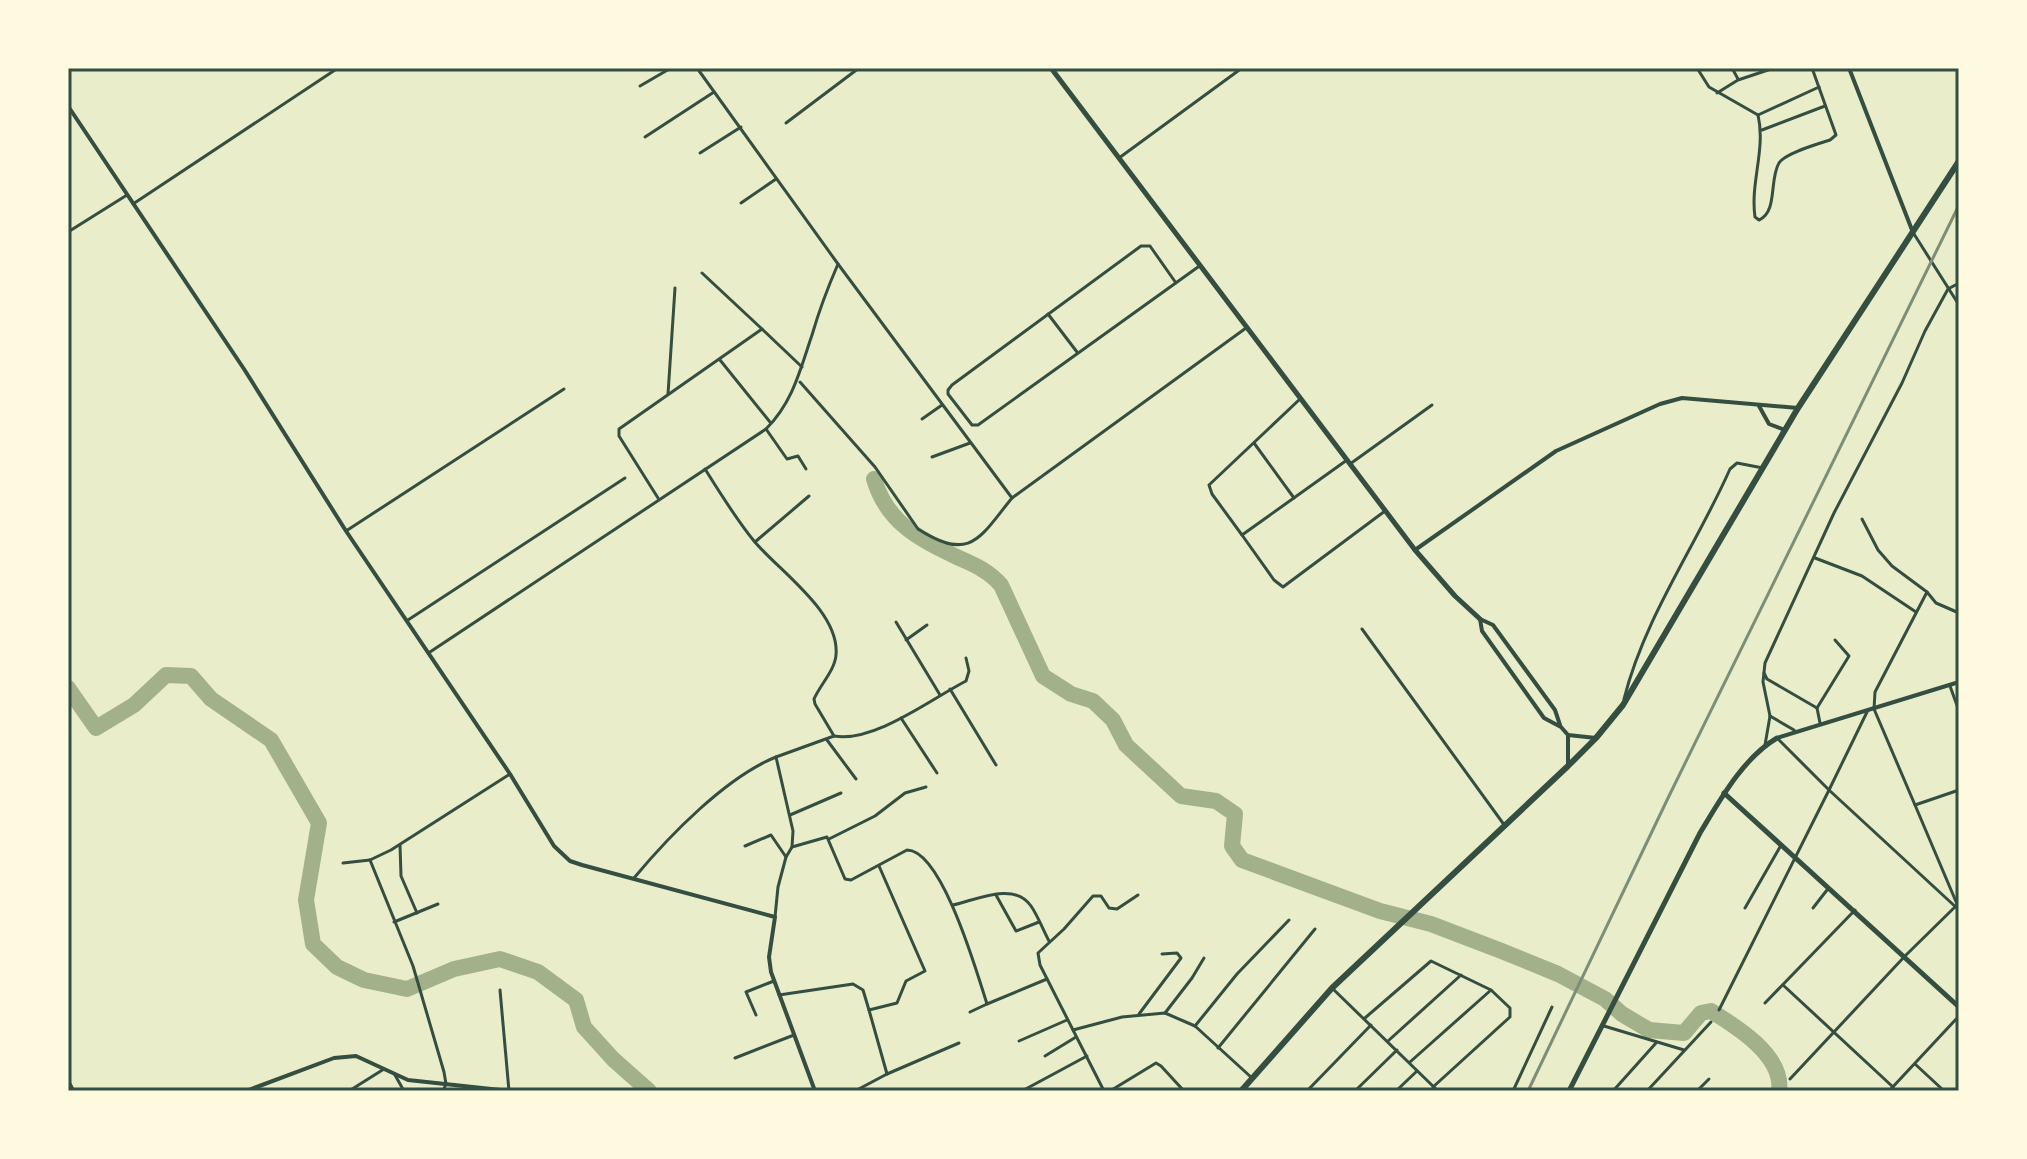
<svg xmlns="http://www.w3.org/2000/svg" width="2027" height="1159" viewBox="0 0 2027 1159" font-family="'PT Sans Narrow',sans-serif">
	<style>
		.lines { fill: none; stroke-linecap: round; stroke-linejoin: round }
		.river { stroke: #a3b18a; stroke-width: 16 }
		.minor { stroke: #344e41; stroke-width: 3 }
		.tertiary { stroke: #344e41; stroke-width: 4 }
		.secondary { stroke: #344e41; stroke-width: 5 }
		.trunk { stroke: #344e41; stroke-width: 6 }
		.rail { stroke: #7c8e77; stroke-width: 3 }
		.neatline { fill: none; stroke: #344e41; stroke-width: 3 }
	</style>
	<rect width="100%" height="100%" fill="#e9edc9"/>
	<g class="lines">
		<!-- river -->
		<g class="river">
			<path d="M 874,479 C 887,523 919,539 959,558 C 975,565 989,571 1001,585 L 1043,676 L 1071,694 L 1093,701 L 1113,720 L 1126,745 L 1181,796 L 1216,801 L 1235,814 L 1232,846 L 1242,860 L 1380,911 L 1431,924 L 1499,950 L 1558,974 L 1605,999 L 1622,1014 L 1649,1030 L 1684,1033 L 1701,1013 L 1711,1011 C 1737,1027 1784,1056 1779,1091"/>
			<polyline points="68,688 96,728 134,705 166,675 191,676 211,699 271,740 319,823 306,900 313,944 337,967 364,980 407,989 454,969 500,959 538,972 576,1000 584,1027 613,1059 649,1091"/>
		</g>
		<!-- minor -->
		<g class="minor">
			<polyline points="591,68 592,68"/>
			<polyline points="1697,68 1709,87 1758,115 1819,87"/>
			<polyline points="1732,68 1738,79"/>
			<polyline points="640,86 671,68"/>
			<polyline points="1717,93 1738,80 1774,68"/>
			<path d="M 1758,115 C 1766,149 1750,183 1755,217 L 1759,220 C 1778,212 1769,179 1779,163 C 1785,153 1818,144 1830,140 L 1836,135 L 1812,68"/>
			<polyline points="786,123 859,68"/>
			<polyline points="1762,130 1825,106"/>
			<polyline points="645,137 714,92"/>
			<polyline points="700,153 741,127"/>
			<polyline points="1119,158 1242,68"/>
			<polyline points="741,203 776,179"/>
			<polyline points="133,204 338,68"/>
			<polyline points="68,232 127,195"/>
			<polyline points="1914,234 1959,305"/>
			<polyline points="838,264 1012,498 1246,328"/>
			<polyline points="702,273 762,329"/>
			<path d="M 1176,283 L 1150,246 L 1141,246 L 952,385 L 948,390 L 948,394 L 972,425 L 978,425 C 1051,372 1125,320 1198,267"/>
			<polyline points="1048,314 1077,352"/>
			<polyline points="720,360 770,422"/>
			<path d="M 800,382 L 875,467 L 918,529 C 971,563 980,537 1012,498"/>
			<polyline points="668,394 675,288"/>
			<polyline points="1300,399 1209,485 1212,494 1242,535 1347,460"/>
			<polyline points="922,419 942,405"/>
			<polyline points="766,429 787,459 798,456 806,469"/>
			<polyline points="1254,443 1294,498"/>
			<polyline points="932,457 970,443"/>
			<polyline points="1350,464 1432,405"/>
			<path d="M 705,469 C 720,493 736,519 754,541 C 779,571 840,612 836,655 C 835,670 820,685 814,699 L 815,704 L 834,736 L 776,757 L 793,831 L 792,847 L 786,857 L 778,887 L 775,917"/>
			<polyline points="658,498 619,436 619,429 762,329 802,367"/>
			<polyline points="1862,519 1878,550 1892,566 1927,592"/>
			<polyline points="346,531 564,389"/>
			<polyline points="1242,535 1274,580 1283,587 1385,511"/>
			<polyline points="755,542 809,496"/>
			<polyline points="1815,558 1862,576 1916,612"/>
			<polyline points="1959,613 1936,603 1927,592 1875,692 1874,709 1915,805 1959,790"/>
			<polyline points="408,620 625,478"/>
			<polyline points="896,622 940,695"/>
			<polyline points="1362,629 1505,826"/>
			<polyline points="906,640 927,625"/>
			<path d="M 430,652 L 766,429 C 793,402 800,370 812,335 C 819,311 828,287 838,264 L 697,68"/>
			<polyline points="1764,673 1767,679 1817,708"/>
			<polyline points="1950,686 1959,711"/>
			<polyline points="950,689 996,765"/>
			<path d="M 1624,699 C 1645,616 1696,546 1730,469 L 1737,463 L 1763,468"/>
			<polyline points="1770,716 1794,730"/>
			<polyline points="901,718 937,773"/>
			<polyline points="1820,723 1817,708 1849,656 1835,640"/>
			<path d="M 834,736 C 874,743 931,699 966,681 L 969,671 L 966,658"/>
			<polyline points="1777,738 1829,790 1867,712"/>
			<polyline points="827,740 856,779"/>
			<polyline points="1765,745 1770,716 1763,682 1765,663 1834,513 1902,383 1925,331 1948,289 1959,283"/>
			<polyline points="1915,805 1957,904"/>
			<polyline points="790,815 841,793"/>
			<polyline points="829,839 875,816 905,793 926,787"/>
			<polyline points="400,845 401,876 417,913"/>
			<polyline points="745,846 771,835 786,857"/>
			<path d="M 792,847 L 827,837 L 845,879 L 851,880 L 907,850 C 942,850 977,973 987,1004 L 1047,979"/>
			<polyline points="370,860 413,966 444,1072 446,1084 443,1091"/>
			<polyline points="343,863 370,860 391,850 510,774"/>
			<polyline points="879,866 925,971 906,981 897,1003 869,1010 887,1074"/>
			<path d="M 634,878 C 669,836 726,777 776,757"/>
			<polyline points="996,895 1016,931 1039,922"/>
			<path d="M 953,905 C 976,900 1014,881 1031,906 C 1038,916 1043,930 1049,941"/>
			<polyline points="1745,908 1780,847"/>
			<polyline points="1813,908 1827,890"/>
			<polyline points="394,922 438,904"/>
			<polyline points="1783,985 1893,1087"/>
			<polyline points="1332,988 1438,1091"/>
			<polyline points="500,990 509,1091"/>
			<polyline points="779,995 853,984 863,990 869,1010"/>
			<polyline points="1765,1003 1855,910"/>
			<polyline points="1719,1010 1829,790 1959,910"/>
			<polyline points="970,1012 987,1004"/>
			<polyline points="1165,1013 1192,978 1204,958"/>
			<polyline points="1139,1014 1181,958 1177,953 1162,954"/>
			<polyline points="756,1015 746,992 774,981"/>
			<polyline points="1365,1018 1431,961 1491,990 1510,1008 1510,1017 1433,1087"/>
			<polyline points="1195,1026 1237,974 1289,920"/>
			<polyline points="1604,1026 1684,1050"/>
			<polyline points="1073,1030 1122,1017 1165,1013 1195,1026 1252,1078"/>
			<polyline points="1019,1041 1067,1020"/>
			<polyline points="1388,1041 1461,975"/>
			<polyline points="1218,1048 1315,929"/>
			<polyline points="1045,1056 1076,1037"/>
			<polyline points="735,1058 794,1035"/>
			<polyline points="1410,1062 1491,990"/>
			<polyline points="1915,1064 1942,1089"/>
			<polyline points="395,1075 404,1091"/>
			<polyline points="1790,1079 1905,956 1959,903"/>
			<polyline points="68,1080 74,1091"/>
			<polyline points="349,1091 384,1069"/>
			<polyline points="855,1091 887,1074 959,1043"/>
			<polyline points="1022,1091 1087,1056"/>
			<polyline points="1104,1091 1040,965 1038,953 1064,929 1093,896 1101,896 1109,908 1117,909 1138,895"/>
			<polyline points="1110,1091 1156,1063 1161,1066 1184,1091"/>
			<polyline points="1307,1091 1371,1025"/>
			<polyline points="1355,1091 1397,1050"/>
			<polyline points="1396,1091 1417,1071"/>
			<polyline points="1513,1091 1552,1007"/>
			<polyline points="1613,1091 1656,1043"/>
			<polyline points="1647,1091 1711,1022"/>
			<polyline points="1697,1091 1709,1079"/>
			<polyline points="1889,1091 1959,1016"/>
		</g>
		<!-- tertiary -->
		<g class="tertiary">
			<polyline points="1849,68 1912,230"/>
			<polyline points="68,106 244,369 346,531 510,774 554,846 570,861 582,865 775,917 769,957 771,972 815,1091"/>
			<polyline points="1759,406 1769,424 1785,430"/>
			<polyline points="1415,550 1556,451 1660,404 1682,398 1798,408"/>
			<polyline points="1480,619 1482,631 1544,718 1561,727 1568,735 1596,738"/>
			<polyline points="1480,619 1493,625 1555,710 1560,725"/>
			<polyline points="1568,736 1568,763"/>
			<polyline points="1777,738 1959,682"/>
			<polyline points="246,1091 334,1058 356,1056 408,1080 510,1091"/>
		</g>
		<!-- secondary -->
		<g class="secondary">
			<polyline points="1051,68 1415,550 1455,596 1480,619"/>
			<polyline points="1724,793 1959,1007"/>
			<path d="M 1569,1091 L 1700,833 C 1720,800 1743,758 1777,738"/>
		</g>
		<!-- trunk -->
		<polyline class="trunk" points="1241,1091 1332,988 1568,766 1596,738 1623,705 1798,408 1959,161"/>
		<!-- rail -->
		<polyline class="rail" points="1528,1091 1669,796 1959,205"/>
	</g>
	<!-- border -->
	<rect width="2027" height="1159" fill="none" stroke="#fefae0" stroke-width="140"/>
	<rect x="70" y="70" width="1887" height="1019" class="neatline"/>
</svg>
